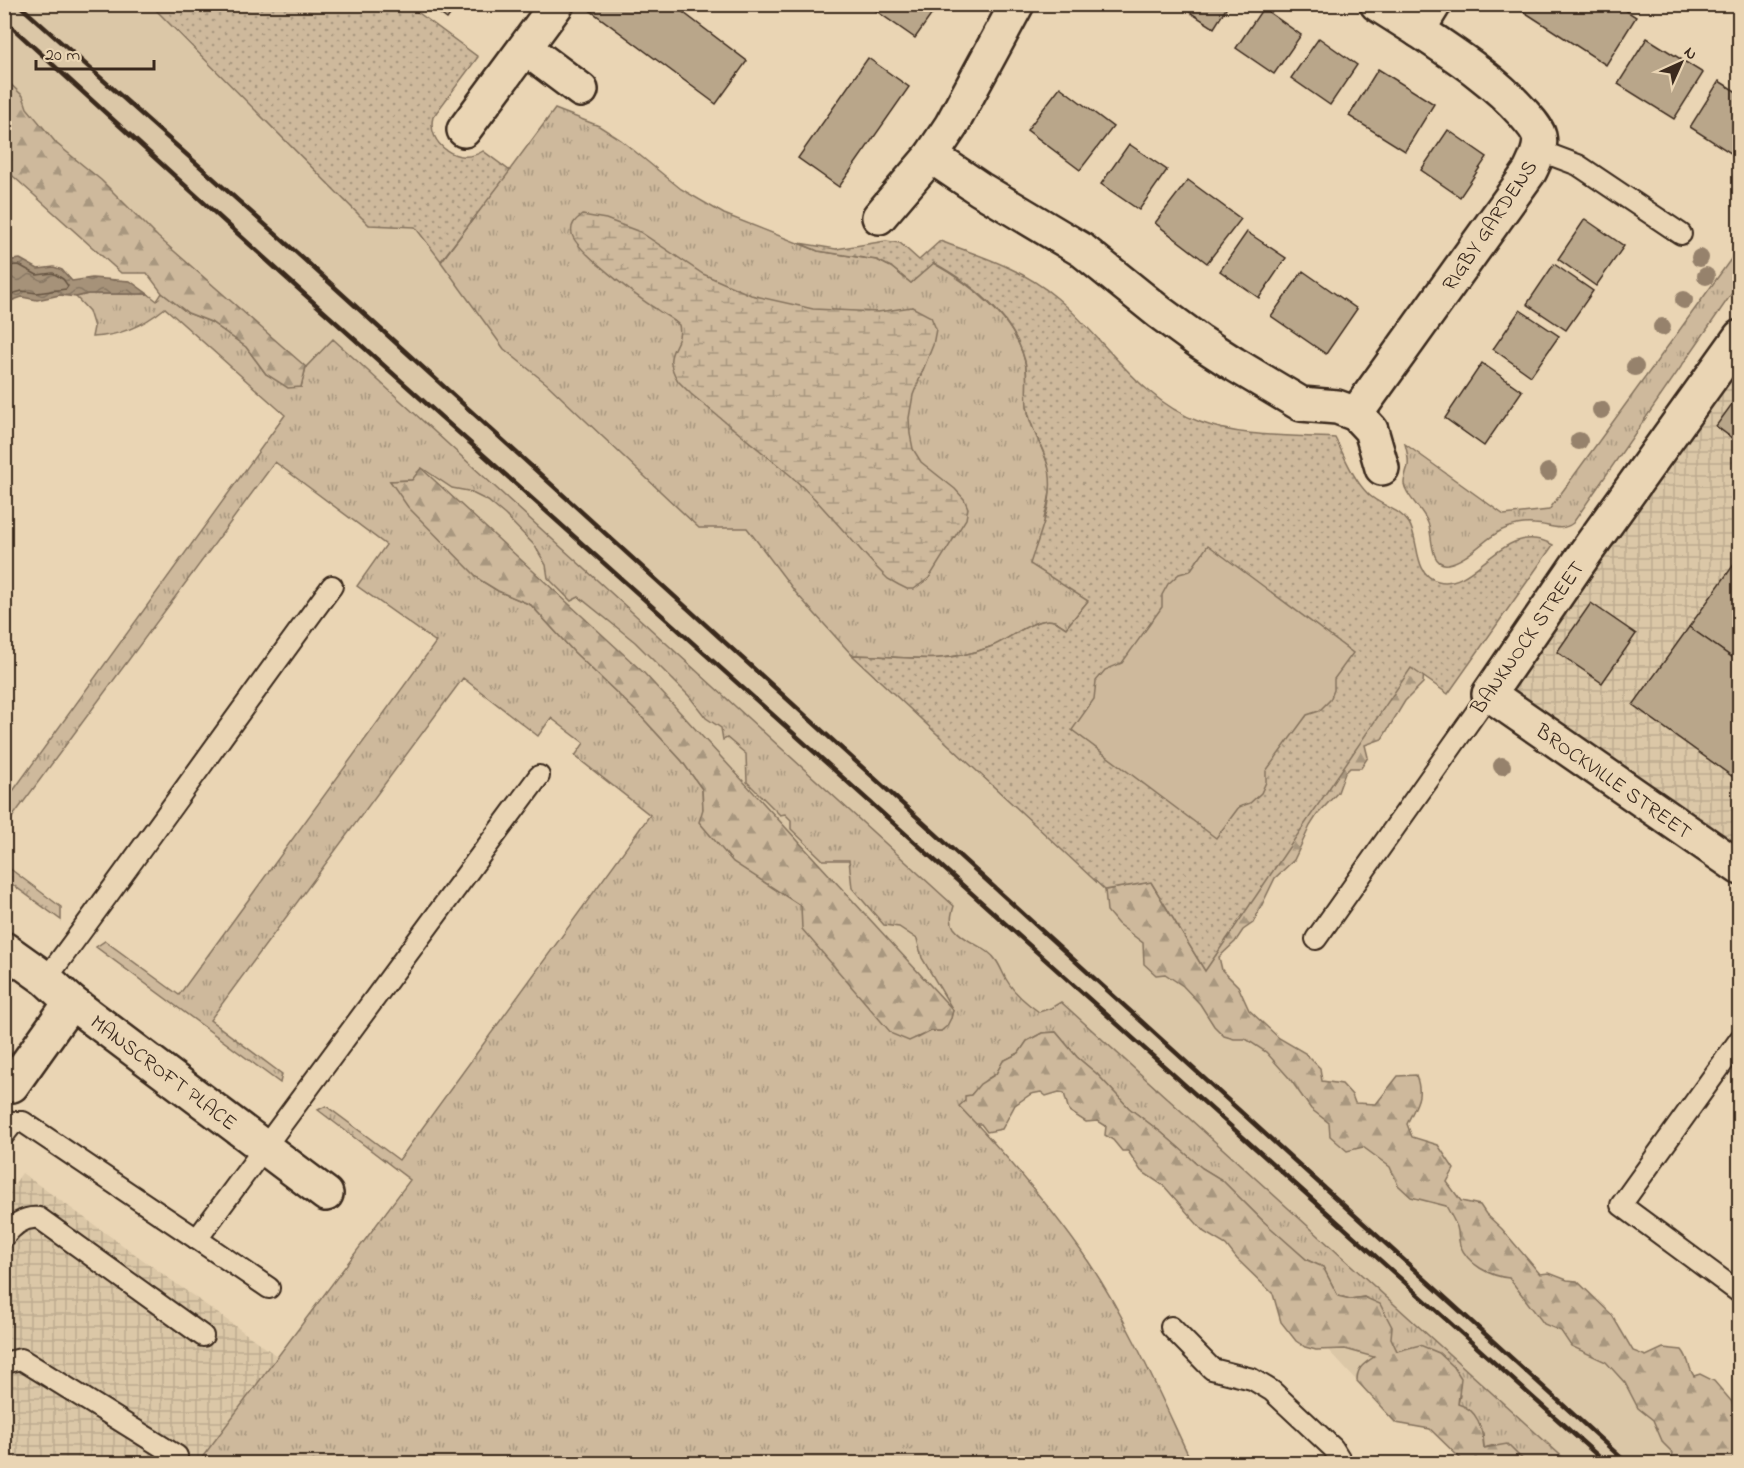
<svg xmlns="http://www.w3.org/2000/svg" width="1744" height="1468" viewBox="0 0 1744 1468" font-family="'Indie Flower',sans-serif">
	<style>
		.built { fill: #dbc7a7 }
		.industrial { fill: url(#industrial-grid) }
		.grass { fill: url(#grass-tufts); stroke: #84725d; stroke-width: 1.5; fill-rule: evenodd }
		.forest { fill: url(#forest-firs); stroke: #84725d; stroke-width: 1.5 }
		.wetland { fill: url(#wetland-marsh); stroke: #84725d; stroke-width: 1.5 }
		.park { fill: url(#park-dots); stroke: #84725d; stroke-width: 1.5 }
		.pitch { fill: #ceb99c; stroke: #84725d; stroke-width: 1.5 }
		.water { fill: url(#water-waves); stroke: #7b6855; stroke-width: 1.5 }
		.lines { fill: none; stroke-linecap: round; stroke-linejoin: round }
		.shore { stroke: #665442; stroke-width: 1.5 }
		.building { fill: #b9a68a; stroke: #3b2a1e; stroke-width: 1.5 }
		.lane-casing { stroke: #3b2a1e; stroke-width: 24 }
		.street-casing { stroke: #3b2a1e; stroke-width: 38 }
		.lane { stroke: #ead5b4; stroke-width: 20 }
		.street { stroke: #ead5b4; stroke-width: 33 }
		.rail { stroke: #3b2a1e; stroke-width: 4.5 }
		.tree { fill: #96826c }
		.labels { text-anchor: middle; stroke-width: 4.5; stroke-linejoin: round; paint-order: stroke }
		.street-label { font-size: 21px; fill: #3b2a1e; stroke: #ead5b4 }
	</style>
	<defs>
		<pattern id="industrial-grid" width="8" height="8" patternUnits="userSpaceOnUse" patternTransform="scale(1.5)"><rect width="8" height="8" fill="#dbc7a7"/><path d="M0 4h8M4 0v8" fill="none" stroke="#bdab8f"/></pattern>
		<pattern id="grass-tufts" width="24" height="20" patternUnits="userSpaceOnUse" patternTransform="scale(1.5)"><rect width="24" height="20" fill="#ceb99c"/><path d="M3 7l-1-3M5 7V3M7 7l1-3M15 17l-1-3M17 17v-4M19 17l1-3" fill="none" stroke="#a8977f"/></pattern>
		<pattern id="forest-firs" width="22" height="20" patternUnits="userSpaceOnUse" patternTransform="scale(1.5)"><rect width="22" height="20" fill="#ceb99c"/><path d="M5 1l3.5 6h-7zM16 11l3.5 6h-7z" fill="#a8977f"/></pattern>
		<pattern id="wetland-marsh" width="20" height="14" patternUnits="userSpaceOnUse" patternTransform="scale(1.5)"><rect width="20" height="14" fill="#ceb99c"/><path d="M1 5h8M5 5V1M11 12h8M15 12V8" fill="none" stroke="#a8977f"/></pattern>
		<pattern id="park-dots" width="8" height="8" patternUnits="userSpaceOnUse" patternTransform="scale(1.5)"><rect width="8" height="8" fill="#ceb99c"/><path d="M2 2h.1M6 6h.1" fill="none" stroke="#a8977f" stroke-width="1.8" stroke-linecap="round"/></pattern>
		<pattern id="water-waves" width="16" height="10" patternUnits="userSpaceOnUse" patternTransform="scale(1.5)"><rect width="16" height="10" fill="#a69279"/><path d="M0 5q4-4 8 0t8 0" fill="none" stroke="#887763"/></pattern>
	</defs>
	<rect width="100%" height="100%" fill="#ead5b4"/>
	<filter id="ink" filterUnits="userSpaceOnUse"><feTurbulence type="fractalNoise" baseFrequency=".0167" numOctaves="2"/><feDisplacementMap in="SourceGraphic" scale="12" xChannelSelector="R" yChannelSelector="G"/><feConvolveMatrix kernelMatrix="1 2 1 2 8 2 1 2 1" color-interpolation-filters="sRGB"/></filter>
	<g filter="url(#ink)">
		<!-- built -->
		<polygon class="built" points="5,5 151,5 369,224 415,226 504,349 547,384 699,528 747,528 796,593 852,655 1105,890 1151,882 1215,990 1632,1372 1685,1364 1739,1426 1739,1463 1465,1463 1430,1429 1396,1423 1040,1041 953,1010 644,673 421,468 5,101"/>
		<!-- industrial -->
		<g class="industrial">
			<polygon points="1739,341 1739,868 1489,694"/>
			<polygon points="22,1173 277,1356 198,1463 5,1464 5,1198"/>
		</g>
		<!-- grass -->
		<g class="grass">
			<path d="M 555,109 L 599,126 L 621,140 L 681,189 L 724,214 L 818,251 L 877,260 L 891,267 L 911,283 L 933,263 C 971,284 1015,318 1025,362 C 1029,380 1024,399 1029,417 C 1035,438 1048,456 1051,478 C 1052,492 1047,505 1044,519 L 1088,601 L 1066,628 C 1062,626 1058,622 1054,621 C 1034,616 1008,641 990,647 C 941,666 902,656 852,655 L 796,593 L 747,528 L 699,528 L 547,384 L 504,349 L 441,262 Z"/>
			<path d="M 1739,248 L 1739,283 L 1573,523 C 1560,533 1549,524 1534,524 C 1524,523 1515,525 1507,528 C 1486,535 1470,560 1448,564 C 1429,567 1433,534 1428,523 C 1423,509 1406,497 1404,484 C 1404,478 1406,472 1408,466 C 1409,458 1407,451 1405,444 L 1504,515 L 1549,510 Z"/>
			<path d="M 162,293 L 188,313 L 211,322 L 246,347 L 266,374 L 301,387 L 306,367 L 333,339 L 954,906 C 952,913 949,921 954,928 C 963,940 977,944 988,952 C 998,959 1001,970 1006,979 C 1014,993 1026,1003 1039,1012 L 1051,1008 L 1061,1002 L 1569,1463 L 1523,1463 L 1522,1459 L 1494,1445 L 1484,1448 L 1483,1433 L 1458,1404 L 1460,1395 L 1397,1351 L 1364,1297 L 1350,1299 L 1338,1296 L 1323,1267 L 1307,1260 L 1278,1236 L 1222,1180 L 1202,1168 L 1162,1133 L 1129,1108 L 1097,1074 L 1077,1057 L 1056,1032 L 1042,1033 L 1027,1041 L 1019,1053 L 1003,1061 L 996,1074 L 987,1079 L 960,1106 C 1005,1154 1050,1205 1088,1261 C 1130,1324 1160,1395 1192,1463 L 198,1463 L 410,1180 L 318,1110 L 326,1106 L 399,1160 L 650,815 L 575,756 L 584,743 L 551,718 L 538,736 L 463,678 L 210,1020 L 282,1074 L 280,1083 L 96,947 L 105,941 L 179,995 L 436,642 L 357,586 L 386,545 L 275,462 L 5,827 L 5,802 L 285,415 L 165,308 C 143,326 120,336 92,337 L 94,327 L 89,311 L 76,297 L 88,294 L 148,294 L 157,301 ZM 422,468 L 452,488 L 468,491 L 488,501 L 505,515 L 535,546 L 546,565 L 548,578 L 571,601 L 579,597 L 635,642 L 689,696 L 706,718 L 721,728 L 723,740 L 727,738 L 746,754 L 747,782 L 780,815 L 785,814 L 791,820 L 791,829 L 823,860 L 849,860 L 852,888 L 884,925 L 899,927 L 917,939 L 922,958 L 953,1010 L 951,1018 L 941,1031 L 931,1031 L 918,1038 L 801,906 L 786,896 L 703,809 L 702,789 L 682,761 L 639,714 L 574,652 L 531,605 L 498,591 L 480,580 L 439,538 L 390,481 L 412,480 Z"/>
			<polygon points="5,865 61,907 61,920 5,879"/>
		</g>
		<!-- forest -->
		<g class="forest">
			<polygon points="5,79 23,96 27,108 57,144 101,180 158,237 306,367 301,387 288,388 266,374 246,347 211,322 188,313 162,293 147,273 121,273 5,169"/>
			<polygon points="421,468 644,673 953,1010 951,1018 947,1026 941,1031 931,1031 909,1041 892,1034 802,929 801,906 733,862 699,822 703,809 702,789 682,761 639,714 574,652 531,605 498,591 480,580 408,507 390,481 412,480"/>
			<path d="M 1396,658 L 1424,669 L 1423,683 L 1405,701 L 1382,739 L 1365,745 L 1368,757 L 1361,768 L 1350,768 L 1345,773 L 1338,792 L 1317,815 L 1310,826 L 1294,860 L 1275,878 L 1253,923 L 1243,930 L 1235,942 L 1219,957 L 1222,970 L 1238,986 L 1249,1010 L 1279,1038 L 1305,1053 L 1320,1068 L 1322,1081 L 1342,1084 L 1352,1095 L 1355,1103 L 1376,1104 L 1398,1076 L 1416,1075 C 1424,1098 1416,1104 1407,1124 L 1412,1137 L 1438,1145 L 1454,1169 L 1447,1182 L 1461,1201 L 1480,1205 L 1486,1214 L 1502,1229 L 1540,1274 L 1549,1273 L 1567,1280 L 1577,1281 L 1612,1315 L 1633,1351 L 1646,1356 L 1663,1348 L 1682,1350 C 1690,1360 1688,1368 1694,1376 L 1700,1374 L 1714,1381 L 1732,1402 L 1735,1415 L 1739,1421 L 1739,1463 L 1671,1463 L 1673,1453 L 1663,1443 L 1653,1420 L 1638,1408 L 1625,1383 L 1606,1362 L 1571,1346 L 1561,1331 L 1544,1324 L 1509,1278 C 1490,1276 1468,1265 1460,1245 C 1458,1239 1459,1233 1457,1227 C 1454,1220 1450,1213 1446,1206 L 1411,1197 L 1398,1185 L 1390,1167 L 1363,1147 L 1347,1151 L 1330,1136 L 1329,1123 L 1311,1109 L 1290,1079 L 1266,1052 L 1246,1039 L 1234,1039 L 1224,1036 L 1214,1026 L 1200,1004 L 1183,986 L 1165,974 L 1156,975 L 1144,964 L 1143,943 L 1118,924 L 1107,911 L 1105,890 L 1151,882 L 1204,969 Z"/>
			<path d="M 1056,1032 L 1077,1057 L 1097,1074 L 1129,1108 L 1162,1133 L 1202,1168 L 1222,1180 L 1263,1221 L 1307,1260 L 1323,1267 L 1338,1296 L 1350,1299 L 1364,1297 L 1380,1304 L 1392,1327 L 1391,1338 L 1397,1351 L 1420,1345 L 1439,1353 L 1454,1367 L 1461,1378 L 1458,1404 C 1479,1410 1482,1428 1484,1448 L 1507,1444 L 1522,1459 L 1523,1463 L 1465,1463 L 1430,1429 L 1396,1423 L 1357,1381 C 1357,1367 1364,1364 1374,1357 L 1345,1349 L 1316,1350 L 1305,1347 L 1296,1341 L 1281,1322 L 1273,1294 L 1237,1259 L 1226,1245 L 1204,1232 L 1164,1186 L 1141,1171 L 1128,1151 L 1122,1151 L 1113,1140 L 1105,1135 L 1106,1126 L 1098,1121 L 1086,1122 L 1069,1111 L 1064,1093 L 1059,1092 L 1046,1096 L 1041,1092 L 1031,1094 L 1015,1105 L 1002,1129 L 987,1132 L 981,1124 L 976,1124 L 959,1106 L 965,1101 L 965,1096 L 971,1095 L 980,1084 L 996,1074 L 1003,1061 L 1019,1053 L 1027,1041 L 1042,1033 Z"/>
		</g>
		<!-- wetland -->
		<path class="wetland" d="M 582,215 L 606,219 L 640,232 L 703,274 L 751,295 L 813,309 L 878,312 L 912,307 L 931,317 L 936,329 L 933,345 L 913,395 L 909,418 L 910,434 L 913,449 L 921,462 L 955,489 L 964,499 L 968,508 L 966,519 L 929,578 L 914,589 L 907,589 L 899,585 L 888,579 L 877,568 L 815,499 L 790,475 L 691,394 L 678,381 C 659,350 684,349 679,325 C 672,318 664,315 656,309 C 640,299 574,249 572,234 C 570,225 575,220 582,215 Z"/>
		<!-- park -->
		<g class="park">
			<path d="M 151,5 L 408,5 L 478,57 L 433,117 C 426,144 459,167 483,151 L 510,171 L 441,261 L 415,227 L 369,225 Z"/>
			<path d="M 886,241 L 900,243 L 919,260 L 940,241 C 981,256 1023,269 1057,298 C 1106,339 1138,399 1200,422 C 1242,438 1291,435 1335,438 C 1345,457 1353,479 1368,494 C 1380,506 1399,508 1409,523 C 1420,541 1413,575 1438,581 C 1477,591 1503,517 1553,545 L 1448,694 L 1411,668 L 1205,971 L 1151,882 L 1105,890 L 852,655 C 902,656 941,666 990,647 C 1008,641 1034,616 1054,621 C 1058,622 1062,626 1066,628 L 1088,601 L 1030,564 C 1040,532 1058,495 1047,462 C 1042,445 1031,429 1028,411 C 1024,394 1029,377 1025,361 C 1013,316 972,284 934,263 L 911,283 L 891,267 L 877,260 L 818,251 L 799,243 L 836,249 Z"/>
		</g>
		<!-- pitch -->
		<polygon class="pitch" points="1208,545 1353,653 1334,679 1334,690 1330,700 1319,711 1307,715 1266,771 1266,782 1261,793 1250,803 1239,807 1216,838 1072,730 1094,699 1096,681 1105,670 1122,663 1162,607 1162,595 1168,584 1179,574 1190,571"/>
		<!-- water -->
		<polygon class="water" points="20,259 38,269 54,267 62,270 72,281 92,278 130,281 148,294 88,294 76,297 60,295 37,300 22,297 5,303 5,261"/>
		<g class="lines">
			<!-- shore -->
			<polyline class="shore" points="4,266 19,265 37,275 53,273 63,279 68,286 66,289 37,293 22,291 4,296"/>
		</g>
		<!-- building -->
		<g class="building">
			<polygon points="427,4 458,4 447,19"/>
			<polygon points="590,4 672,4 747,61 716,104 587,8"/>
			<polygon points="879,4 939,4 915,38 875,10"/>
			<polygon points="1177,4 1229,4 1214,28"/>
			<polygon points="1512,4 1616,4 1636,17 1606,65"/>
			<polygon points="1263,8 1301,35 1274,74 1236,48"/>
			<polygon points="1319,38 1357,65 1330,105 1291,78"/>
			<polygon points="1647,38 1703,73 1674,119 1618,84"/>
			<polygon points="868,58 909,87 839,187 798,158"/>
			<polygon points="1378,69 1434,104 1405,151 1349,116"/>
			<polygon points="1719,81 1740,94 1740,159 1690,127"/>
			<polygon points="1060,87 1113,127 1080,170 1027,130"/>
			<polygon points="1448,130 1487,157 1460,197 1421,170"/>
			<polygon points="1129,144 1167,170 1139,210 1101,184"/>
			<polygon points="1188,180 1241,219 1207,263 1155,223"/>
			<polygon points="1585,219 1624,246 1596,286 1558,259"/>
			<polygon points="1247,232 1286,258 1259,298 1220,271"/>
			<polygon points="1554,264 1593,291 1566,330 1527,304"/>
			<polygon points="1303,271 1357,309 1326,354 1271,316"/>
			<polygon points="1520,310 1559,336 1531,376 1493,349"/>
			<polygon points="1482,363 1522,391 1484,446 1445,418"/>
			<polygon points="1740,393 1740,444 1716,426"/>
			<polygon points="1740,556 1740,663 1689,627"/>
			<polygon points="1591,603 1636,634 1602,683 1557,652"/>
			<polygon points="1689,627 1740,663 1740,782 1633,705"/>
		</g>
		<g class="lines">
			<!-- lane casing -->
			<g class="lane-casing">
				<g id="lane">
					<polyline points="1538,150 1578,165 1681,234"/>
					<polyline points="1316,939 1489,694"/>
					<path d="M 46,979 C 143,849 236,716 332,586"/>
					<polyline points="1740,1039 1621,1205 1740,1293"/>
					<polyline points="4,1135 14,1122 23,1122 197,1239 539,776"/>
					<path d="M 4,1237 C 13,1225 24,1216 39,1218 L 203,1336"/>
					<polyline points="197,1239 269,1288"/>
					<polyline points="1171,1327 1212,1369 1252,1379 1272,1391 1333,1448 1343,1464"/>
					<polyline points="4,1363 21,1359 177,1456"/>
				</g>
			</g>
			<!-- street casing -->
			<g class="street-casing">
				<g id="street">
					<polyline points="1377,4 1418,30 1434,4"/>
					<polyline points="525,48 581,90"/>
					<polyline points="464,130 557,4"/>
					<polyline points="931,156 980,189 1082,250 1159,312 1200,342 1234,364 1301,404 1337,407 1356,414 1371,430 1382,468"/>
					<polyline points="879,217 931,156 951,126 1017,4"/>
					<polyline points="1740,337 1586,552 1489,694 1740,868"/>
					<path d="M 1356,414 L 1530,171 C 1535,160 1542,148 1539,136 C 1537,128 1528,119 1523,113 C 1493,79 1455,55 1418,30"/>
					<polyline points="4,949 46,979 71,1002 326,1194"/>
					<polyline points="12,1085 71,1002"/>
				</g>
			</g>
			<!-- lane -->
			<use href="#lane" class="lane"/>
			<!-- street -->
			<use href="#street" class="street"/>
			<!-- rail -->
			<g class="rail">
				<polyline points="18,4 307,262 1628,1464"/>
				<polyline points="4,20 282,274 1607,1464"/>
			</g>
		</g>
		<!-- trees -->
		<g class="tree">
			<circle cx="1700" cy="258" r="9"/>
			<circle cx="1706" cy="276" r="9"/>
			<circle cx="1684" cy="300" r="9"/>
			<circle cx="1662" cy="327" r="9"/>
			<circle cx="1635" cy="367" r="9"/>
			<circle cx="1601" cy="410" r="9"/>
			<circle cx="1579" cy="441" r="9"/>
			<circle cx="1548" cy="472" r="9"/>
			<circle cx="1502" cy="766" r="9"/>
		</g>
	</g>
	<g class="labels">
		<!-- street labels -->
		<g class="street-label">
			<text transform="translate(1489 225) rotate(-56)" y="7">RIGBY GARDENS</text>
			<text transform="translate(1527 637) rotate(-55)" y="7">BANKNOCK STREET</text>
			<text transform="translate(1614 781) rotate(35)" y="7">BROCKVILLE STREET</text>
			<text transform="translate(164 1072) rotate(37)" y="7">MANSCROFT PLACE</text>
		</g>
	</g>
	<!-- margin -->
	<rect width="1744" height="1468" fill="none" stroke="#ead5b4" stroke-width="24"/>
	<rect x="12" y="12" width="1720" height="1444" fill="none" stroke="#3b2a1e" stroke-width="2" filter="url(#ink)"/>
	<!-- north arrow -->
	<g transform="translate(1681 63) rotate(45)" stroke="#ead5b4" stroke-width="4.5" paint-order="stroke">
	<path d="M0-4.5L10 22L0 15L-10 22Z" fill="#3b2a1e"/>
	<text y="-9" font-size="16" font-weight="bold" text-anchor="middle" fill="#3b2a1e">N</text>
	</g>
	<!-- scale -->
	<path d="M36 60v9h118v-9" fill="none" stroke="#3b2a1e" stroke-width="3"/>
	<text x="45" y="60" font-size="18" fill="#3b2a1e" stroke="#ead5b4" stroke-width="4.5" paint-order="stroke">20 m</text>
</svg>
